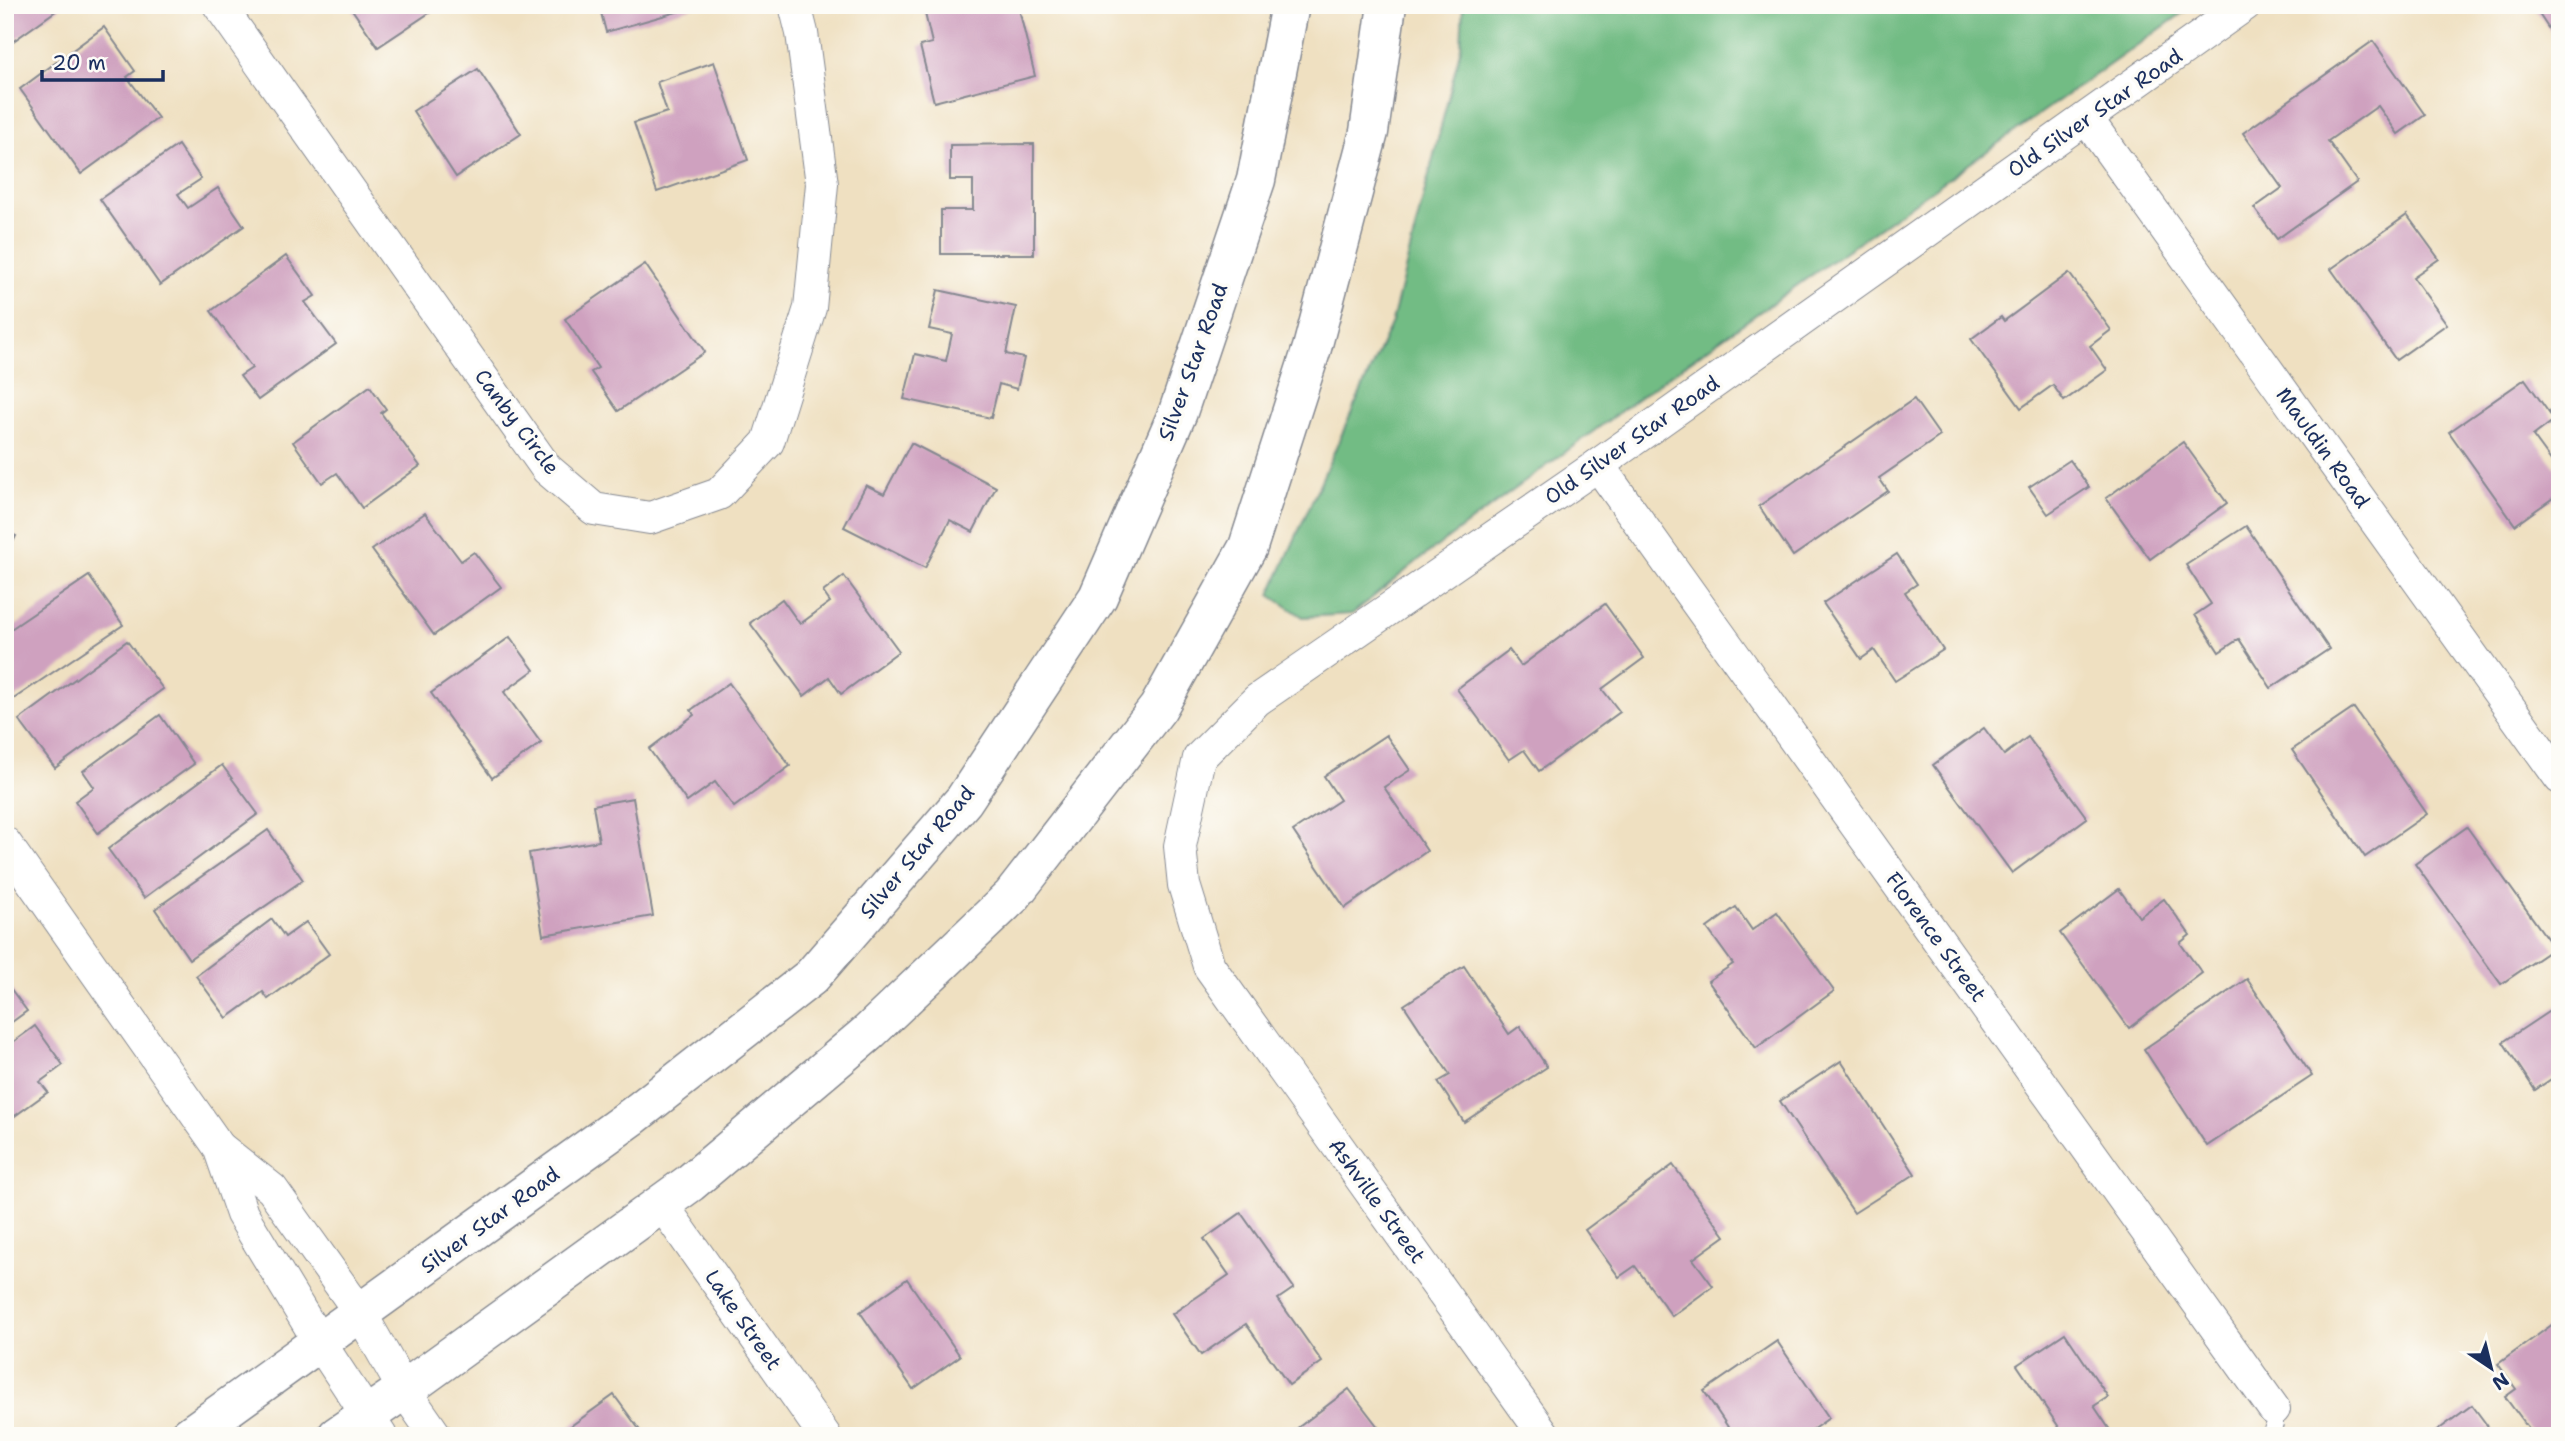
<svg xmlns="http://www.w3.org/2000/svg" width="2565" height="1441" viewBox="0 0 2565 1441" font-family="'Shantell Sans',sans-serif">
	<style>
		.forest { fill: #72bc84; stroke: #467671; stroke-width: 2 }
		.building { fill: #cfa1bf }
		.lines { fill: none; stroke-linecap: round; stroke-linejoin: round }
		.service-casing { stroke: #858890; stroke-width: 18 }
		.minor-casing { stroke: #858890; stroke-width: 34 }
		.secondary-casing { stroke: #858890; stroke-width: 41 }
		.service { stroke: #fff; stroke-width: 16 }
		.minor { stroke: #fff; stroke-width: 32 }
		.secondary { stroke: #fff; stroke-width: 38 }
		.labels { text-anchor: middle; stroke-width: 7; stroke-linejoin: round; paint-order: stroke }
		.street-label { font-size: 21px; fill: #1b2f5e; stroke: #fdfcf7 }
	</style>
	<rect width="100%" height="100%" fill="#fdfcf7"/>
	<filter id="ink" filterUnits="userSpaceOnUse"><feTurbulence type="fractalNoise" baseFrequency=".0143" numOctaves="2"/><feDisplacementMap in="SourceGraphic" scale="14" xChannelSelector="R" yChannelSelector="G"/><feConvolveMatrix kernelMatrix="1 2 1 2 8 2 1 2 1" color-interpolation-filters="sRGB"/></filter>
	<filter id="wash" filterUnits="userSpaceOnUse"><feTurbulence type="fractalNoise" baseFrequency=".00686" numOctaves="4" result="noise"/><feDisplacementMap in="SourceGraphic" scale="28" xChannelSelector="R" yChannelSelector="G"/><feGaussianBlur stdDeviation="1.57" result="paint"/><feColorMatrix in="noise" values="0 0 0 0 0 0 0 0 0 0 0 0 0 0 0 0 0 1.4 0 .05"/><feComposite in="paint" operator="in"/></filter>
	<g filter="url(#wash)">
		<rect width="100%" height="100%" fill="#efe0c1"/>
		<!-- forest -->
		<polygon class="forest" points="1463,5 2194,5 1659,383 1420,559 1352,614 1303,617 1270,595 1392,322 1461,47"/>
		<g id="blocks">
			<!-- building -->
			<g class="building">
				<polygon points="5,5 64,5 5,47"/>
				<polygon points="349,5 436,5 438,7 378,47"/>
				<polygon points="599,5 698,5 698,6 606,32"/>
				<polygon points="923,5 1018,5 1035,76 934,102 920,46 932,43"/>
				<polygon points="2533,5 2560,5 2560,46"/>
				<polygon points="104,27 135,71 127,77 158,118 81,174 20,89"/>
				<polygon points="2373,41 2425,115 2398,134 2378,106 2328,141 2357,182 2277,239 2254,208 2282,188 2243,133"/>
				<polygon points="714,62 748,160 657,192 634,123 667,112 657,82"/>
				<polygon points="478,69 521,134 456,177 413,111"/>
				<polygon points="1034,144 1034,254 941,254 941,210 973,210 973,180 950,180 950,145"/>
				<polygon points="178,145 201,179 178,194 188,208 218,188 244,226 160,285 100,199"/>
				<polygon points="2407,215 2439,259 2413,277 2447,324 2396,360 2331,269"/>
				<polygon points="286,256 315,296 305,302 336,344 258,400 240,376 252,368 211,311"/>
				<polygon points="645,264 705,352 618,411 591,372 598,368 565,319"/>
				<polygon points="2069,273 2111,330 2090,346 2107,370 2064,401 2053,385 2021,408 1971,339 2001,317 2004,321"/>
				<polygon points="938,290 1016,307 1006,354 1024,358 1017,389 999,384 991,418 904,399 915,354 946,361 952,334 929,329"/>
				<polygon points="2525,379 2554,420 2533,436 2560,473 2560,493 2515,525 2449,432"/>
				<polygon points="370,386 386,409 381,413 420,466 362,508 337,473 322,483 293,442"/>
				<polygon points="1914,399 1940,436 1879,478 1888,491 1793,556 1759,506"/>
				<polygon points="2183,442 2227,503 2150,559 2106,498"/>
				<polygon points="911,443 996,487 973,532 950,520 925,568 844,527 866,485 884,494"/>
				<polygon points="2070,460 2089,487 2048,514 2029,487"/>
				<polygon points="425,513 461,561 474,552 501,587 434,635 372,550"/>
				<polygon points="2246,526 2329,649 2271,688 2239,639 2219,652 2195,615 2211,604 2186,565"/>
				<polygon points="5,531 16,536 5,558"/>
				<polygon points="1897,554 1917,584 1905,592 1943,650 1895,681 1874,650 1861,659 1823,603"/>
				<polygon points="89,576 123,625 9,702 5,698 5,633"/>
				<polygon points="844,576 899,651 841,694 829,677 804,696 750,623 782,599 800,624 830,602 823,592"/>
				<polygon points="1605,604 1644,658 1602,689 1620,712 1539,771 1524,750 1509,760 1457,689 1509,650 1521,666"/>
				<polygon points="510,637 534,670 504,692 541,743 492,778 431,693"/>
				<polygon points="127,641 163,689 55,768 19,720"/>
				<polygon points="729,683 790,766 734,807 715,782 687,802 649,749 694,715 691,710"/>
				<polygon points="2354,708 2427,814 2365,857 2292,750"/>
				<polygon points="160,715 194,764 98,833 75,801 94,787 83,771"/>
				<polygon points="1984,728 2004,755 2028,737 2087,818 2012,873 1933,765"/>
				<polygon points="1386,735 1410,770 1384,787 1427,851 1345,908 1293,831 1340,800 1324,776"/>
				<polygon points="222,765 258,814 144,898 108,849"/>
				<polygon points="633,798 653,916 543,935 529,853 599,841 593,805"/>
				<polygon points="2467,827 2554,948 2501,984 2415,864"/>
				<polygon points="268,830 303,880 189,959 155,909"/>
				<polygon points="2119,889 2139,917 2164,899 2190,935 2180,943 2202,973 2129,1028 2060,933"/>
				<polygon points="1736,907 1752,930 1777,912 1834,991 1756,1048 1708,981 1733,964 1707,928"/>
				<polygon points="272,919 285,937 306,922 329,954 268,999 263,992 227,1018 196,976"/>
				<polygon points="1464,966 1509,1034 1520,1026 1547,1067 1464,1122 1438,1082 1450,1075 1404,1005"/>
				<polygon points="2247,979 2312,1076 2207,1146 2144,1049"/>
				<polygon points="5,981 27,1011 5,1027"/>
				<polygon points="2560,1004 2560,1073 2535,1090 2503,1042"/>
				<polygon points="35,1026 63,1065 40,1082 48,1092 5,1123 5,1048"/>
				<polygon points="1841,1061 1915,1174 1854,1213 1780,1101"/>
				<polygon points="1673,1165 1725,1236 1693,1259 1713,1286 1672,1316 1635,1266 1619,1277 1585,1230"/>
				<polygon points="1241,1213 1294,1288 1278,1299 1322,1362 1289,1385 1246,1324 1201,1355 1172,1314 1229,1275 1204,1239"/>
				<polygon points="907,1279 960,1356 913,1389 860,1312"/>
				<polygon points="2560,1319 2560,1436 2534,1436 2505,1397 2516,1389 2498,1364"/>
				<polygon points="2065,1333 2108,1397 2094,1406 2114,1436 2065,1436 2017,1365"/>
				<polygon points="1777,1341 1829,1418 1812,1430 1816,1436 1734,1436 1704,1391"/>
				<polygon points="1349,1389 1385,1436 1300,1436 1295,1430"/>
				<polygon points="614,1395 644,1436 557,1436"/>
				<polygon points="2472,1405 2495,1436 2430,1436"/>
			</g>
		</g>
	</g>
	<g filter="url(#ink)">
		<use href="#blocks" fill-opacity="0" stroke="#858890" stroke-width="2"/>
		<g class="lines">
			<!-- service casing -->
			<g class="service-casing">
				<polyline id="service" points="2269,1436 2275,1424 2274,1409"/>
			</g>
			<!-- minor casing -->
			<g class="minor-casing">
				<g id="minor">
					<polyline points="219,5 547,469 594,509 650,518 719,494 768,442 810,308 822,184 802,33 795,5"/>
					<polyline points="2087,119 2560,778"/>
					<polyline points="1598,465 2274,1409"/>
					<polyline points="5,843 219,1147 242,1214 320,1343 381,1436"/>
					<polyline points="219,1147 272,1189 361,1314 404,1390 436,1436"/>
					<polyline points="661,1203 825,1436"/>
					<polyline points="1545,1436 1209,966 1184,885 1180,846 1199,758 1257,700 1598,465 2245,5"/>
				</g>
			</g>
			<!-- secondary casing -->
			<g class="secondary-casing">
				<g id="secondary">
					<polyline points="189,1436 633,1116 811,977 964,800 1098,597 1178,412 1256,180 1290,5"/>
					<polyline points="337,1436 404,1390 690,1183 868,1033 1012,896 1158,708 1248,547 1312,348 1369,132 1387,5"/>
				</g>
			</g>
			<!-- service -->
			<use href="#service" class="service"/>
			<!-- minor -->
			<use href="#minor" class="minor"/>
			<!-- secondary -->
			<use href="#secondary" class="secondary"/>
		</g>
	</g>
	<g class="labels">
		<!-- street labels -->
		<g class="street-label">
			<text transform="translate(2095 113) rotate(-35)" y="7">Old Silver Star Road</text>
			<text transform="translate(1193 362) rotate(-70)" y="7">Silver Star Road</text>
			<text transform="translate(517 422) rotate(53)" y="7">Canby Circle</text>
			<text transform="translate(1632 440) rotate(-35)" y="7">Old Silver Star Road</text>
			<text transform="translate(2323 448) rotate(54)" y="7">Mauldin Road</text>
			<text transform="translate(917 852) rotate(-50)" y="7">Silver Star Road</text>
			<text transform="translate(1936 937) rotate(54)" y="7">Florence Street</text>
			<text transform="translate(1377 1201) rotate(54)" y="7">Ashville Street</text>
			<text transform="translate(490 1220) rotate(-36)" y="7">Silver Star Road</text>
			<text transform="translate(743 1320) rotate(55)" y="7">Lake Street</text>
		</g>
	</g>
	<!-- margin -->
	<rect width="2565" height="1441" fill="none" stroke="#fdfcf7" stroke-width="28"/>
	<!-- north arrow -->
	<g transform="translate(2491 1368) rotate(145)" stroke="#fdfcf7" stroke-width="5" paint-order="stroke">
	<path d="M0-5L12 26L0 18L-12 26Z" fill="#1b2f5e"/>
	<text y="-10" font-size="19" font-weight="bold" text-anchor="middle" fill="#1b2f5e">N</text>
	</g>
	<!-- scale -->
	<path d="M42 70v10h121v-10" fill="none" stroke="#1b2f5e" stroke-width="3.5"/>
	<text x="52" y="70" font-size="21" fill="#1b2f5e" stroke="#fdfcf7" stroke-width="5" paint-order="stroke">20 m</text>
</svg>
